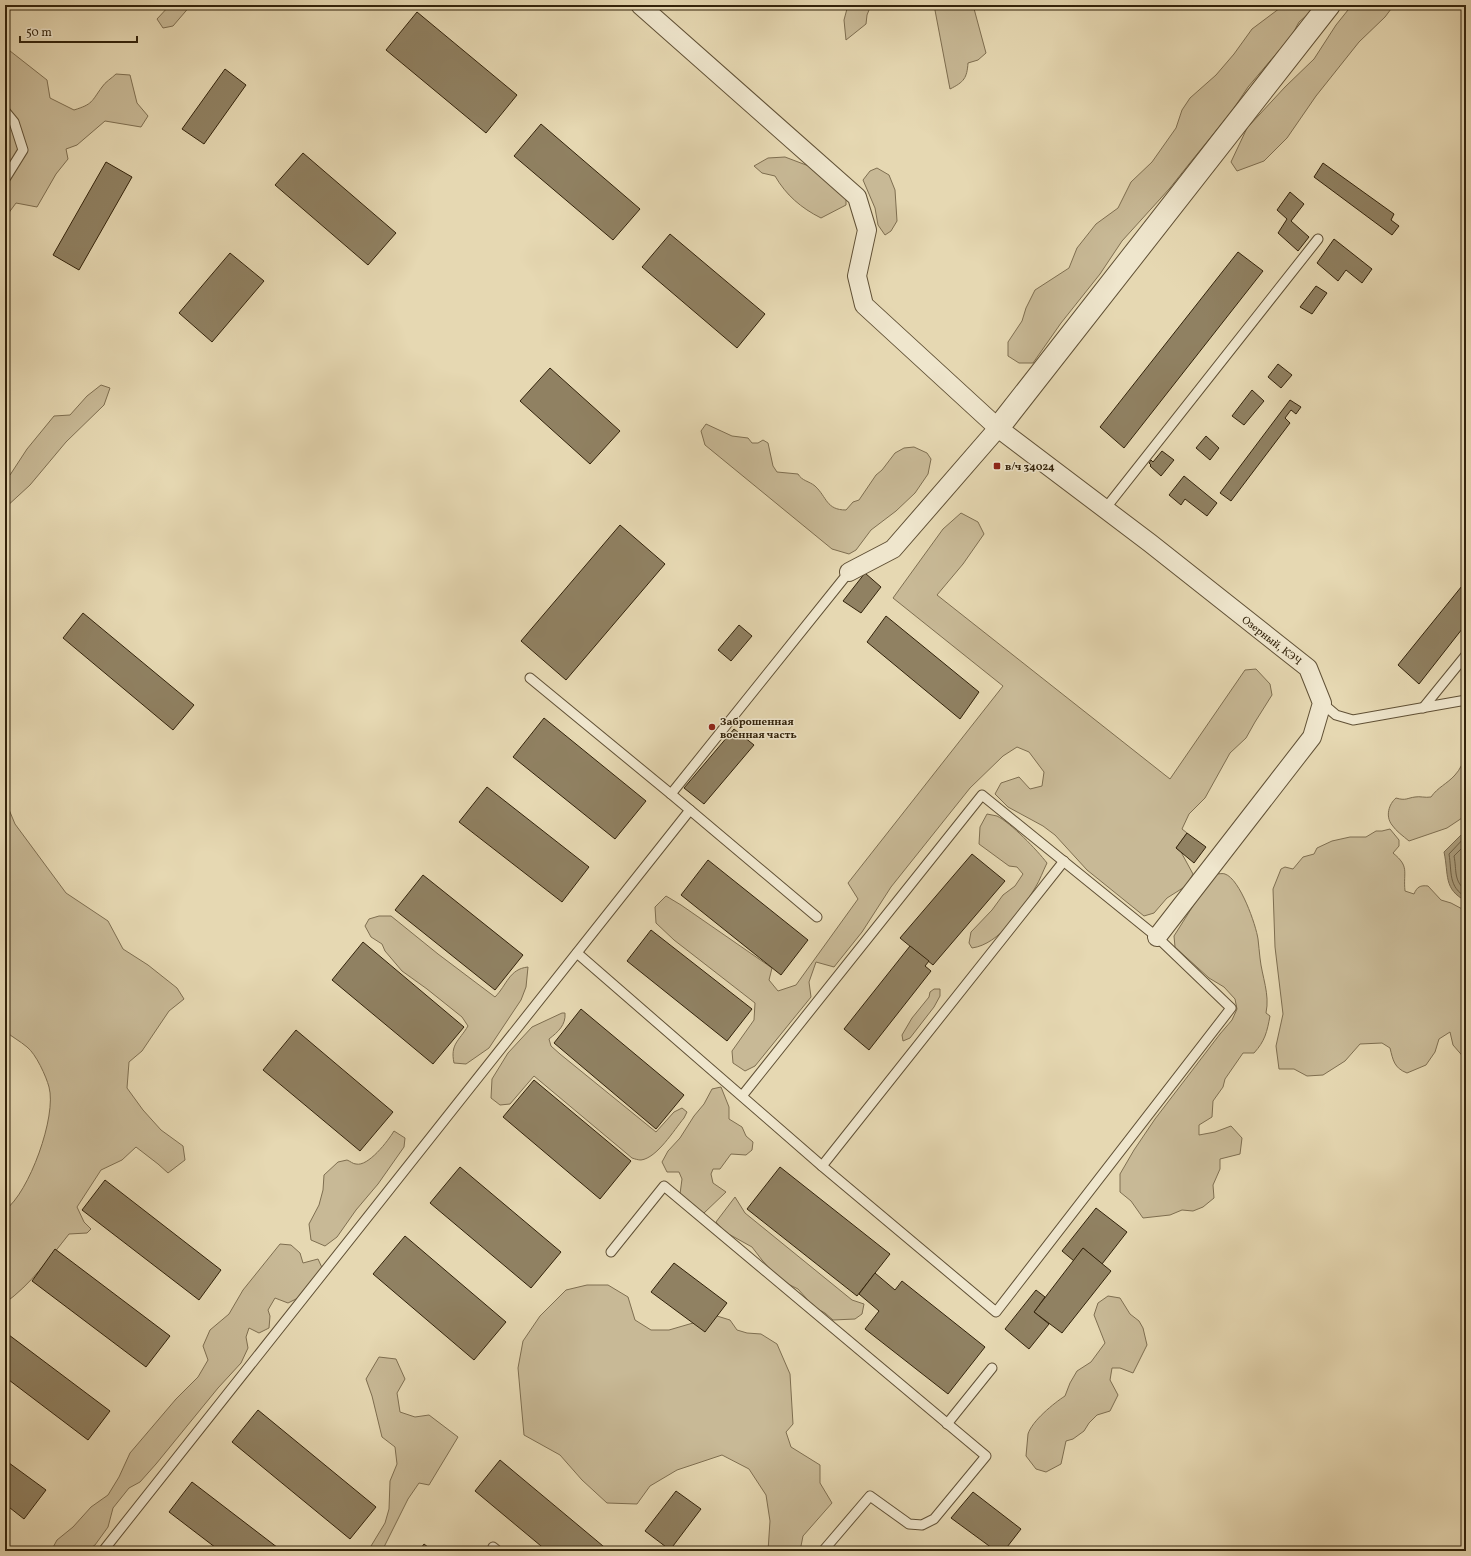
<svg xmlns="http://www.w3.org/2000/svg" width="1471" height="1556" viewBox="0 0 1471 1556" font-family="Vollkorn,serif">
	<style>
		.green { fill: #c8b996; stroke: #7e6e50 }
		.water { fill: #a99a79; stroke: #7a6a4d }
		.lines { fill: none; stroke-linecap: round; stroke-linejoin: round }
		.shore { stroke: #6e5e42; stroke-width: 1 }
		.building { fill: #908162; stroke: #33230b }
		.service-casing { stroke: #605035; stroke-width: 11 }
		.minor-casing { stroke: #605035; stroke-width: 20 }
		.tertiary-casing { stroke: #605035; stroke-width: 24 }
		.service { stroke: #efe6cd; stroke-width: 9 }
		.minor { stroke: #efe6cd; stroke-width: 18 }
		.tertiary { stroke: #efe6cd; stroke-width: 22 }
		.poi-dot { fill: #8f2418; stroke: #efe6cd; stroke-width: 1.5 }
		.labels { text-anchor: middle; stroke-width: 3; stroke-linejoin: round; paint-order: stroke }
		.poi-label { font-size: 11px; font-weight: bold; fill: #33230b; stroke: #efe6cd; text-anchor: start }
		.street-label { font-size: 11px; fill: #33230b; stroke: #efe6cd }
	</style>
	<rect width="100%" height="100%" fill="#e6d8b2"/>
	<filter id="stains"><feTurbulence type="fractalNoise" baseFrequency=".005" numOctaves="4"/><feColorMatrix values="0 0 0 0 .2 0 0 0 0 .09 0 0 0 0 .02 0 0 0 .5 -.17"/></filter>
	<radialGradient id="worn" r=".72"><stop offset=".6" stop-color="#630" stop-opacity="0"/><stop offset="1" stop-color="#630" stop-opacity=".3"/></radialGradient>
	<!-- green -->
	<g class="green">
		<polygon points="170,5 191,5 173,26 163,28 157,19"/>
		<polygon points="848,5 871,5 867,15 866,24 846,40 844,20"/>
		<path d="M 934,5 L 973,5 L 986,53 L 978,60 L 968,63 C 967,78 964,82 950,89 Z"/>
		<polygon points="1284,5 1315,5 1314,9 1299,22 1292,35 1248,87 1232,111 1189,164 1170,188 1122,241 1100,274 1061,323 1033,363 1019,363 1008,356 1008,342 1022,321 1026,308 1035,290 1069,268 1077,248 1096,224 1118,208 1131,182 1152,162 1176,128 1182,110 1190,98 1216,75 1234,54 1252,29"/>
		<polygon points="1352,5 1394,5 1385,17 1359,42 1316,96 1287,138 1264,161 1237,171 1231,162 1247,128 1285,87 1314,59 1336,25"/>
		<path d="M 5,47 L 47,80 L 50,98 L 74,110 C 93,104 91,102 102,87 C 105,82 112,78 116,74 L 130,75 L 137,103 L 148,116 L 141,127 L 105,121 L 77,145 L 66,149 L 68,159 L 56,174 L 37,207 L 16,203 L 5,218 Z"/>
		<path d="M 785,157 L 814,168 L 846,198 L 846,205 L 821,218 C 801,208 786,195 775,176 L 762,173 L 754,166 L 768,158 Z"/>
		<polygon points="877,168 889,175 895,190 897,221 891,231 885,235 878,225 875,208 863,180 870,171"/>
		<polygon points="101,385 110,388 104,405 66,442 30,485 5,508 5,476 10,475 27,449 54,416 70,415 87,396"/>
		<path d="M 706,424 L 732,436 L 748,438 L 752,443 L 758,443 L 763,440 L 768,443 L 773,466 L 777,472 L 798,474 C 802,481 809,481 815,486 C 827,497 826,510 846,510 L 853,502 L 859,500 L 876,475 L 882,470 L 895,453 L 904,448 L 914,447 L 927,453 L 931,459 L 928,474 L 915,493 L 896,511 L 871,530 L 856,550 L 849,554 L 832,549 L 705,445 L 701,431 Z"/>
		<polygon points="961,513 978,522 984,534 963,564 937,595 1170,779 1245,670 1256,669 1270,684 1272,695 1255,722 1246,738 1230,753 1205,798 1189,814 1182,829 1187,833 1176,848 1181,852 1193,874 1186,886 1167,898 1154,913 1144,916 1087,870 1055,835 1043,826 1008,807 995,794 1001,783 1019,777 1030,789 1042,786 1044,772 1029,752 1017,747 1003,756 970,788 891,887 862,932 834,967 816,962 809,982 811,997 755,1066 745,1071 733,1063 732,1051 754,1020 755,1003 674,940 656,923 655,907 666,896 681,905 772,968 769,980 778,991 796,985 858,899 848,883 1003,686 893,598 943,529"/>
		<path d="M 1466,756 L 1466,812 L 1462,818 L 1447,828 L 1409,841 C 1403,836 1396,831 1392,825 C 1385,816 1389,804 1396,798 C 1406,801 1407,798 1415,797 C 1420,796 1425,798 1431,797 C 1438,787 1447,784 1455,775 C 1460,770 1463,762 1466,756 Z"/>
		<path d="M 5,800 L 15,824 L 66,893 L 108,921 L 123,949 L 148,965 L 177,988 L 184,999 L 169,1011 L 142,1051 L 129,1062 L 127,1088 L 143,1110 L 161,1130 L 183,1146 L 185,1160 L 168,1173 L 158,1164 L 136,1147 L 122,1160 L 101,1170 L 77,1207 L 84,1222 L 91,1229 L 87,1233 L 69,1234 C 50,1258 30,1285 5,1303 L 5,1210 C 29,1193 57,1116 49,1087 C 46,1076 36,1054 27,1047 C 20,1041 12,1037 5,1031 Z"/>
		<path d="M 987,814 C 990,815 994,815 997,816 C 1011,823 1037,850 1047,863 C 1043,871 1040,880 1035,888 C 1021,910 1000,944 972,948 L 969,943 L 971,932 L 992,910 L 1003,895 L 1015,886 L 1023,874 L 1017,867 L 1009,866 L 979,844 L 980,827 Z"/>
		<path d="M 1390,829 L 1399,840 L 1399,846 L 1393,853 C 1410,867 1403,871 1405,891 L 1414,894 C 1417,887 1420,885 1428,886 L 1441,900 L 1451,903 L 1466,911 L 1466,1060 L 1453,1045 L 1450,1032 L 1439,1039 L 1435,1052 L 1426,1065 L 1407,1073 C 1394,1068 1393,1060 1390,1048 L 1382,1043 L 1360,1044 L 1345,1061 L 1323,1075 L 1307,1076 L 1294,1069 L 1279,1069 L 1276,1046 L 1283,1014 L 1275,947 L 1273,889 L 1281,869 L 1285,867 L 1293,869 L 1303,857 L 1314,854 L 1317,848 L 1332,841 L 1350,837 L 1366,837 L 1376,831 L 1382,831 Z"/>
		<path d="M 1216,874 C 1219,874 1223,873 1225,874 C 1240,879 1256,925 1258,939 C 1259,945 1259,952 1260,958 C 1262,977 1270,994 1266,1013 L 1270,1016 C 1267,1032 1265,1041 1254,1053 L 1243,1053 L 1225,1079 L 1223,1087 L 1213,1101 L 1212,1117 L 1199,1125 L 1199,1135 L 1215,1132 L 1231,1126 L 1242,1138 L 1240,1154 L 1220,1159 L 1220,1169 L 1213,1185 L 1214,1198 L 1203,1207 L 1193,1211 L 1182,1210 L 1170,1215 L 1143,1218 L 1131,1201 L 1120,1192 L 1120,1174 L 1134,1150 L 1155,1119 L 1220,1034 L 1232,1020 L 1237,1009 L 1235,999 L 1224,987 L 1209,978 L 1175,947 L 1174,936 L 1198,898 Z"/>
		<path d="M 379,916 L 391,916 L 438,954 L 495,997 C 507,985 509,969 528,967 L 526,987 L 521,1000 L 489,1048 L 466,1064 L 454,1063 C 450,1044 459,1041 468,1026 L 462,1017 L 427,989 L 402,971 L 385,951 L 382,944 L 371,937 L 365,926 L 369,919 Z"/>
		<polygon points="934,989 940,989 940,996 934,1007 910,1038 903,1041 902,1035 912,1018 929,997 930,992"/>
		<path d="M 562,1013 L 565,1013 C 566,1025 558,1032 549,1039 L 551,1046 L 560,1054 L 656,1132 L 674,1112 L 682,1108 L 687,1112 L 684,1118 C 674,1130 657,1158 641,1160 C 638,1160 635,1159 632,1158 L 534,1076 L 510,1104 L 500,1105 L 491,1098 L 492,1079 L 508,1053 L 532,1027 Z"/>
		<polygon points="721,1087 729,1107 729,1119 742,1127 746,1136 753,1142 752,1150 746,1155 731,1154 720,1169 713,1169 711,1174 713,1183 726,1192 704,1213 692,1209 680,1194 682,1179 679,1172 667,1172 662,1162 668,1151 680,1138 694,1116 704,1104 712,1089"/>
		<path d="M 394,1131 L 405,1138 L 404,1147 L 378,1184 L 356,1210 L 337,1237 L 325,1246 L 311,1240 L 309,1224 L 319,1205 L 323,1190 L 324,1175 L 338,1162 L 347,1160 C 350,1161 353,1164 356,1164 C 368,1167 388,1141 394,1131 Z"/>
		<polygon points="735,1197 745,1213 852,1300 864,1304 862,1314 855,1319 833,1320 825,1313 814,1307 798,1289 780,1280 762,1260 752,1247 725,1232 716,1222"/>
		<polygon points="280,1244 291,1245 300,1253 303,1263 318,1259 324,1272 296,1299 288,1303 275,1298 268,1310 270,1316 269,1328 259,1333 249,1328 246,1337 248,1348 241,1363 218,1388 156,1464 140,1482 129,1488 113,1508 108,1527 95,1545 86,1551 51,1551 57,1540 73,1527 91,1507 108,1495 119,1477 130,1453 176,1399 198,1377 208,1360 203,1346 210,1330 229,1314 243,1290"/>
		<polygon points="587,1285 608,1285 628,1297 635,1320 651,1330 669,1330 717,1316 730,1320 737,1330 747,1333 761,1334 777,1344 790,1374 793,1424 786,1432 791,1447 820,1465 820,1483 832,1503 803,1536 800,1551 768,1551 770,1521 766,1495 749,1469 722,1455 677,1470 650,1486 637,1504 607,1503 582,1480 560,1455 524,1435 518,1368 523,1341 540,1316 566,1290"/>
		<path d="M 1108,1296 L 1120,1298 L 1130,1314 L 1139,1321 L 1143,1328 L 1147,1345 L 1133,1373 L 1120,1368 L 1112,1368 L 1110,1380 L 1118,1395 L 1110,1411 L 1097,1415 L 1089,1423 L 1084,1431 L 1073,1439 L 1066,1441 L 1061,1464 L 1046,1472 L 1036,1469 L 1026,1456 C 1027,1449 1027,1441 1028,1434 C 1032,1421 1054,1403 1065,1396 L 1070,1383 L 1077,1371 L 1091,1362 L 1105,1343 L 1094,1315 L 1098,1303 Z"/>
		<polygon points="379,1357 396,1359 405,1379 397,1393 400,1412 415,1417 429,1415 458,1437 429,1485 419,1483 408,1499 382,1551 368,1551 385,1523 389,1509 390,1481 397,1464 395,1447 382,1437 372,1396 366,1379"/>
	</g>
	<!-- water -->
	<path class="water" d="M 1466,830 L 1466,901 C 1443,889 1449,875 1444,852 Z"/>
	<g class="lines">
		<!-- shore -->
		<g class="shore">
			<path d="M 1466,836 L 1449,854 C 1452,872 1448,887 1466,897"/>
			<path d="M 1466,844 L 1454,856 C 1457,871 1453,880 1466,891"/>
		</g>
	</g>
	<!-- building -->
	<g class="building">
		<polygon points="417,12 517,95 486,133 386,50"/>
		<polygon points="225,69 246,85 204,144 182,129"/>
		<polygon points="541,124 640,209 613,240 514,156"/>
		<polygon points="303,153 396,233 368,265 275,185"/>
		<polygon points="106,162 132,177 79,270 53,255"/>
		<polygon points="1323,163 1394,214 1391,220 1399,226 1392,235 1314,177"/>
		<polygon points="1290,192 1304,204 1291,221 1309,237 1298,251 1278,233 1287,219 1277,210"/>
		<polygon points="670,234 765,314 737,348 642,267"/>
		<polygon points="1334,239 1372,269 1362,283 1346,270 1338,281 1317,263"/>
		<polygon points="1238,252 1263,271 1124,448 1100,427"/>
		<polygon points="230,253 264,281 212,342 179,313"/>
		<polygon points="1316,286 1327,293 1312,314 1300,307"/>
		<polygon points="1278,364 1292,375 1281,388 1268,377"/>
		<polygon points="550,368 620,431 590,464 520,401"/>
		<polygon points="1252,390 1264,401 1244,425 1232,416"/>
		<polygon points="1290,400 1301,407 1296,414 1291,410 1285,418 1290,423 1231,501 1220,493"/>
		<polygon points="1206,436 1219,448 1210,460 1196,448"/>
		<polygon points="1162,451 1174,460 1161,476 1150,466 1151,465 1149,463 1151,460 1153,462"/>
		<polygon points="1184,476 1217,503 1207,516 1185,499 1181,505 1169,495"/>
		<polygon points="620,525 665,564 566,680 521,641"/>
		<polygon points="865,573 881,587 861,613 843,601"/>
		<polygon points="1466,581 1466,624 1419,684 1398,665"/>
		<polygon points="83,613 194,705 173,730 63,638"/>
		<polygon points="886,616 979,692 960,719 867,642"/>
		<polygon points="739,625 752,636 731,661 718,650"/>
		<polygon points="544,718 646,801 615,839 513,757"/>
		<polygon points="734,729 754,745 704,804 684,788"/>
		<polygon points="487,787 589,867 562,902 459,822"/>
		<polygon points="1187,833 1206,847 1194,863 1176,848"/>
		<polygon points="972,854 1005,881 933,965 900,938"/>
		<polygon points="708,860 808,940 781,975 681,895"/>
		<polygon points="423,875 523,955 495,990 395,910"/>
		<polygon points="651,930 752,1009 727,1041 627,961"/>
		<polygon points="363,942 464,1027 433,1064 332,980"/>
		<polygon points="910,946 929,961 925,966 931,971 869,1050 844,1029"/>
		<polygon points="581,1009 684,1095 656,1129 554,1043"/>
		<polygon points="296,1030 393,1112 360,1151 263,1070"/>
		<polygon points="534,1080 631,1161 600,1199 503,1117"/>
		<polygon points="460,1167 561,1252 531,1288 430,1203"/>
		<polygon points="780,1167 890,1254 857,1296 747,1209"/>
		<polygon points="105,1180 221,1270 199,1300 82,1210"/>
		<polygon points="1096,1208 1127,1232 1102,1264 1083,1248 1074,1261 1062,1251"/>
		<polygon points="405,1236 506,1322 474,1360 373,1274"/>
		<polygon points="1083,1248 1111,1271 1062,1333 1034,1312"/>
		<polygon points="55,1249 170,1336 146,1367 32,1281"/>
		<polygon points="674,1263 727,1303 705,1332 651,1292"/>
		<polygon points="875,1273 895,1290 902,1281 985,1347 948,1394 865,1329 879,1311 859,1294"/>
		<polygon points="1036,1290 1045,1297 1034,1312 1049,1324 1029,1349 1005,1329"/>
		<polygon points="5,1332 110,1411 88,1440 5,1377"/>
		<polygon points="258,1410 376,1507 350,1539 232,1442"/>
		<polygon points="5,1460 46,1490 24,1519 5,1504"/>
		<polygon points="500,1460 609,1551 547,1551 475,1491"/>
		<polygon points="192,1482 282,1551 220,1551 169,1512"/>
		<polygon points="676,1491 701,1509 670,1550 645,1531"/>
		<polygon points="973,1492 1021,1529 1004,1551 996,1551 951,1518"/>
		<polygon points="424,1544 433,1551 419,1551"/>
	</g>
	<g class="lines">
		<!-- service casing -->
		<g class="service-casing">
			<g id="service">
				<polyline points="5,111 14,122 23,150 5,179"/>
				<polyline points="1105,509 1318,239"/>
				<polyline points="530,678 671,794 817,917"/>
				<polyline points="1322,703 1336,715 1353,720 1466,700"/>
				<polyline points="1423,708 1466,655"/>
				<polyline points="671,794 849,572"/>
				<polyline points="577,953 822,1166 996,1312 1231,1008 1157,937 982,795 742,1096"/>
				<polyline points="822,1166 1064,861"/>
				<polyline points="611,1252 664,1186 986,1456 934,1519 922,1525 909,1524 870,1496 823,1551"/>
				<polyline points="947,1424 992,1368"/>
				<polyline points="493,1547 498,1551"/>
				<polyline points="103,1551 690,810"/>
			</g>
		</g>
		<!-- minor casing -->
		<g class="minor-casing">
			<g id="minor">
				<polyline points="640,5 857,197 867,230 857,276 864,305 998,428 1150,543 1308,668 1322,703 1312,737 1157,937"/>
				<polyline points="849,572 893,549 998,428"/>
			</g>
		</g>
		<!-- tertiary casing -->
		<g class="tertiary-casing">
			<polyline id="tertiary" points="998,428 1329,5"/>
		</g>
		<!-- service -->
		<use href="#service" class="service"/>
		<!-- minor -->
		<use href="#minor" class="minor"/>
		<!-- tertiary -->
		<use href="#tertiary" class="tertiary"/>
	</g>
	<!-- markers -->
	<g class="poi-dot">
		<rect x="993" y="462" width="8" height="8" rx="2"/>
		<circle cx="712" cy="727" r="4"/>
	</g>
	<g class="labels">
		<!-- poi labels -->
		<g class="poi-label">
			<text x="1005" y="470">в/ч 34024</text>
			<text x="720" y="725">Заброшенная<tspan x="720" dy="13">военная часть</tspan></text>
		</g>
		<!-- street labels -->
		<g class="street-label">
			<text transform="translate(1272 640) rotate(38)" y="4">Озерный, КЭЧ</text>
		</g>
	</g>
	<!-- margin -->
	<rect width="1471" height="1556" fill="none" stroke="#e6d8b2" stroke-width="20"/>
	<rect x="6" y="6" width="1459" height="1544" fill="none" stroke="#33230b" stroke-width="2"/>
	<rect x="10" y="10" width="1451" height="1536" fill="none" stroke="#33230b"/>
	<!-- scale -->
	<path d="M20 36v6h117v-6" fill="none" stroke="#33230b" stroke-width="2"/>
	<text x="26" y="36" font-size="12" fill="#33230b" stroke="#efe6cd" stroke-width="3" paint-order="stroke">50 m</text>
	<rect width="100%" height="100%" filter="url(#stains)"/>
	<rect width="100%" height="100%" fill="url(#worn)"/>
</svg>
